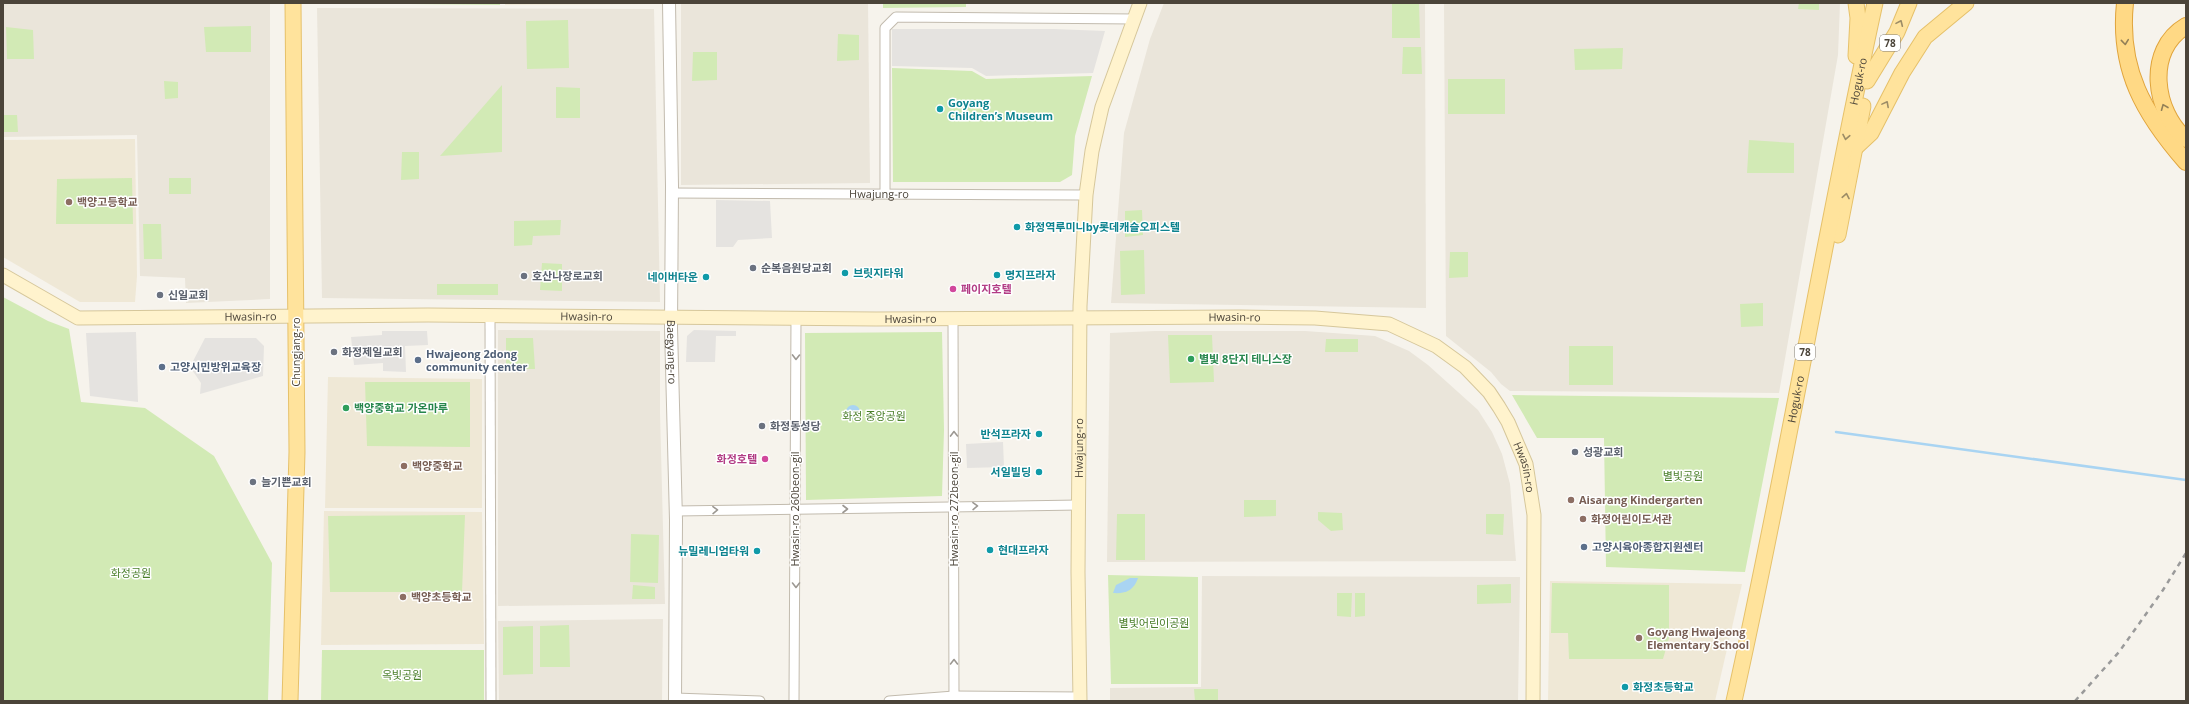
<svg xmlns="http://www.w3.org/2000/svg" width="2189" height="704" viewBox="0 0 2189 704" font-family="'Open Sans','Noto Sans KR',sans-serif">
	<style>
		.residential { fill: #eae5da }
		.education { fill: #efe8d6 }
		.green { fill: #d2eab5 }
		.parking { fill: #e5e3e0 }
		.water { fill: #a9d4f2 }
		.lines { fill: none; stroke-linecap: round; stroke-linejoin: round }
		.stream { stroke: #a9d4f2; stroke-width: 2.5 }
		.minor-casing { stroke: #c2bbae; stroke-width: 11 }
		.tertiary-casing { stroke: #c2bbae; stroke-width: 14 }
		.secondary-casing { stroke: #d6c79b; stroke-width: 15 }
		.primary-casing { stroke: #e6c16a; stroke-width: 17 }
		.trunk-casing { stroke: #e0a43c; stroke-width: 18 }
		.minor { stroke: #fff; stroke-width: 9 }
		.tertiary { stroke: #fff; stroke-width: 12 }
		.secondary { stroke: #fff3cd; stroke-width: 13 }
		.primary { stroke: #ffe39c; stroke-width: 15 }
		.trunk { stroke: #ffd985; stroke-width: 16 }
		.rail { stroke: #9a9a9a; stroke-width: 2.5; stroke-dasharray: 5 5; stroke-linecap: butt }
		.oneway { stroke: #9c8c66 }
		.oneway2 { stroke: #938057 }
		.oneway3 { stroke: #9c9892 }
		.culture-dot { fill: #0f9aa8; stroke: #fff; stroke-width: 1.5 }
		.education-dot { fill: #8d6e63; stroke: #fff; stroke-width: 1.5 }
		.worship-dot { fill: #6b7280; stroke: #fff; stroke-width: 1.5 }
		.hotel-dot { fill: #d1479c; stroke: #fff; stroke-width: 1.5 }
		.leisure-dot { fill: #2e9e5b; stroke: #fff; stroke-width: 1.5 }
		.service-dot { fill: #5c6f8a; stroke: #fff; stroke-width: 1.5 }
		.labels { text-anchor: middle; stroke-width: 3; stroke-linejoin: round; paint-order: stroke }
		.shield { fill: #fff; stroke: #817c74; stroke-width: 1 }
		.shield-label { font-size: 10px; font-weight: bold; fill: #4b4439 }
		.street-label { font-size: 11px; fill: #4b4439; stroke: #fff }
		.culture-label { font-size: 11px; font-weight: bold; fill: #0d838f; stroke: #fff; text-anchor: start }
		.education-label { font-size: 11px; font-weight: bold; fill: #785e54; stroke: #fff; text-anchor: start }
		.worship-label { font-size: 11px; font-weight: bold; fill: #5b616d; stroke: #fff; text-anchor: start }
		.hotel-label { font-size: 11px; font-weight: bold; fill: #b23c85; stroke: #fff; text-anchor: start }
		.service-label { font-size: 11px; font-weight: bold; fill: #4e5e75; stroke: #fff; text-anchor: start }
		.leisure-label { font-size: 11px; font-weight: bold; fill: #27864d; stroke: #fff; text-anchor: start }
		.park-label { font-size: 11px; fill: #4a7f2a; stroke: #fff }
	</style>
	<rect width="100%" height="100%" fill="#f6f3ec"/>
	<!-- residential -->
	<g class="residential">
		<polygon points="3,3 270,3 270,299 186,303 185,278 140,276 137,135 3,137"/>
		<polygon points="681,3 868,3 870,183 681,185"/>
		<polygon points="1164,3 1425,3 1426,308 1111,303 1124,133 1150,39"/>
		<polygon points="1444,3 1840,3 1838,55 1779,393 1510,391 1501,384 1491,372 1446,336"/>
		<polygon points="317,8 654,9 660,302 322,298"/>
		<polygon points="498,330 660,331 660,413 665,604 498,606"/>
		<polygon points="1155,331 1305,331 1375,336 1409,351 1428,365 1478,410 1492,432 1502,454 1510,484 1516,561 1107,562 1110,333"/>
		<polygon points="1202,576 1520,577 1518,701 1110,701 1110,688 1201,687"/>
		<polygon points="663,619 662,701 499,701 498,621"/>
	</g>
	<!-- education -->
	<g class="education">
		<polygon points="505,3 655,3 655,4 505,5"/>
		<polygon points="135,139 137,276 135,302 80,302 3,257 3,140"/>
		<polygon points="328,377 482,379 482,508 325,508"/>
		<polygon points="324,511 482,512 484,644 321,645"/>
		<polygon points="1550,581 1742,584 1715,701 1548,701"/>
	</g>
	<!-- green -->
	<g class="green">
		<polygon points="317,3 500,3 500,5"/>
		<polygon points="883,3 966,3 966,7 883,8"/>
		<polygon points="1392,3 1419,3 1420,38 1392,38"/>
		<polygon points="1799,3 1819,3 1819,10 1798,9"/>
		<polygon points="568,20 569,68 527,69 526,21"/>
		<polygon points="251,26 251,52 206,52 204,27"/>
		<polygon points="6,27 33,30 34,59 7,59"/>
		<polygon points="838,34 859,35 859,60 837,61"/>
		<polygon points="1403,47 1421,47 1422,74 1402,74"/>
		<polygon points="1623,48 1622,69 1575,70 1574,49"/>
		<polygon points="693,52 717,52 717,80 692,81"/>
		<polygon points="892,68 972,71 986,79 1092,76 1075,136 1072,175 1060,182 893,182"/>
		<rect x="1448" y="79" width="57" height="35"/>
		<polygon points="164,81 178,82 178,98 165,99"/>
		<polygon points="502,85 502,152 440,156"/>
		<polygon points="556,87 580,88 580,118 556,118"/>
		<polygon points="4,115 17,115 18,132 4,132"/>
		<polygon points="1749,140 1794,143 1794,173 1747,173"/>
		<polygon points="402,152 419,152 419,179 401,180"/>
		<polygon points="132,178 133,224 56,224 57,179"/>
		<rect x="169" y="178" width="22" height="16"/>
		<polygon points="1142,210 1143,235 1125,237 1125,211"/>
		<polygon points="561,220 560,235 533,236 532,245 514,246 514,221"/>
		<polygon points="143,224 161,224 162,259 144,259"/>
		<polygon points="1144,250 1145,294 1121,295 1120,251"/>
		<polygon points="1450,252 1468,252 1468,277 1449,278"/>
		<polygon points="542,263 562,264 562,291 540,290"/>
		<rect x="437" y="284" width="61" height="11"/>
		<polygon points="3,297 48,321 69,329 81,402 145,408 214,456 272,563 268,701 3,701"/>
		<polygon points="1763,303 1763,326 1741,327 1740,304"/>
		<polygon points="942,332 944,430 942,496 806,500 805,333"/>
		<polygon points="1168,335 1212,335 1214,382 1170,383"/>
		<polygon points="506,338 533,338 535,369 506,369"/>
		<polygon points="1326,339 1358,339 1358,352 1325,352"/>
		<rect x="1569" y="346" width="44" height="39"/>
		<polygon points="365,382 470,382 470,447 367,446"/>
		<polygon points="1512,395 1779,398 1745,572 1606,567 1604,438 1537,438"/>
		<polygon points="1244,500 1276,500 1276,516 1244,517"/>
		<polygon points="1318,512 1342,513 1343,530 1331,531 1318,520"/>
		<polygon points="1117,514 1145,514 1145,560 1116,560"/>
		<polygon points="1486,514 1504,514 1503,535 1486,534"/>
		<polygon points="465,515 462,592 330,592 328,516"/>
		<polygon points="631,534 659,535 658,583 630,582"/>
		<polygon points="1108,575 1198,577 1198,684 1111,684"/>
		<polygon points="1552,583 1669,585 1669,638 1663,659 1569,659 1568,633 1551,633"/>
		<polygon points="1511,584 1511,603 1477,604 1477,585"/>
		<polygon points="633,585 655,587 655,599 632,599"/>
		<polygon points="1337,593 1352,593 1351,617 1337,616"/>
		<polygon points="1355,593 1365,593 1365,616 1355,617"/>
		<polygon points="569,625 570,667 540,667 540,626"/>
		<polygon points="533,626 533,674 503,675 503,627"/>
		<polygon points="322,650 484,650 484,701 321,701"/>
		<polygon points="1194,689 1218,689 1218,701 1195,701"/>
	</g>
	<!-- parking -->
	<g class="parking">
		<polygon points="892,29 1054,29 1105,31 1093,73 986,76 972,68 892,66"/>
		<polygon points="716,200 770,201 772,238 738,240 733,247 716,247"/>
		<polygon points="694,330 736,331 736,336 716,336 715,362 686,362 687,336"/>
		<polygon points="382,331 427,331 428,345 405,346 406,372 383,371 383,363 354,365 351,337 382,335"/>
		<polygon points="136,332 138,402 90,396 86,333"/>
		<polygon points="205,338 256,338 264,346 263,376 200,394 201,383 190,367"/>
		<polygon points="1003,442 1004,467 967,468 966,444"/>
	</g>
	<!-- water -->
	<g class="water">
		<circle cx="853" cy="412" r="7"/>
		<path d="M 1130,578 L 1138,578 C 1134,590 1126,594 1113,593 L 1116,585 Z"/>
	</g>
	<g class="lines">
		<!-- stream -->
		<polyline class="stream" points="1836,432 2186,480"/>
		<!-- minor casing -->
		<g class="minor-casing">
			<g id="minor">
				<polyline points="885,192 885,28 896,17 1135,19"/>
				<path id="s1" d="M 672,193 L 1086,195"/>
				<polyline points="490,316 491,701"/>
				<polyline points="953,318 954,701"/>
				<polyline points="676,511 1079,505"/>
				<polyline points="675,698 760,701"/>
				<polyline points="794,701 796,318"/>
				<polyline points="889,701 954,696 1080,697"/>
			</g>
		</g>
		<!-- tertiary casing -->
		<g class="tertiary-casing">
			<g id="tertiary">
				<path id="s2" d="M 669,3 L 672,186 L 671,328 L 676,520 L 675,701"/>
			</g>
		</g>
		<!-- secondary casing -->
		<g class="secondary-casing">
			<g id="secondary">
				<path id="s3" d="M 3,275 L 78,318 L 428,315 L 876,319 L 1240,317 L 1315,318 L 1389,324 L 1436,346 L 1465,367 L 1489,392 L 1499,407 L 1508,422 L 1526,464 L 1534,515 L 1533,701"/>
				<path id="s4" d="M 1080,701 L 1078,572 L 1080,306 L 1086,195 L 1092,151 L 1102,107 L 1140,3"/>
			</g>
		</g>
		<!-- primary casing -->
		<g class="primary-casing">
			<g id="primary">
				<polyline points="1856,56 1858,18 1856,3"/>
				<polyline points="1867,81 1897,32 1909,3"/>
				<polyline points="1856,147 1871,133 1902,73 1925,37 1966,3"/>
				<polyline points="1838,235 1863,106"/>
				<polyline points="290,701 297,452 293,3"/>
				<path id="s5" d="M 1734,701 C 1786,469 1824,235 1875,3"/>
			</g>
		</g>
		<!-- trunk casing -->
		<g class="trunk-casing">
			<g id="trunk">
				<path d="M 2125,3 C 2118,69 2144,114 2186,162"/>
				<path d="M 2186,26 C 2145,50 2154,112 2186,139"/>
			</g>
		</g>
		<!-- minor -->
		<use href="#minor" class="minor"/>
		<!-- tertiary -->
		<use href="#tertiary" class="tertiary"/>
		<!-- secondary -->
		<use href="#secondary" class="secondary"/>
		<!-- primary -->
		<use href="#primary" class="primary"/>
		<!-- trunk -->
		<use href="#trunk" class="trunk"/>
		<!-- rail -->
		<polyline class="rail" points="2075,701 2119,652 2163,590 2186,553"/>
	</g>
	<!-- one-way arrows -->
	<defs><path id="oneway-chevron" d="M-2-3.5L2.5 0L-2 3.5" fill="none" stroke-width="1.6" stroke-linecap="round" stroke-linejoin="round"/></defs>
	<g class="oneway">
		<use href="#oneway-chevron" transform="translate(1900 23) rotate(-66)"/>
		<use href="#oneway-chevron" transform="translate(1886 104) rotate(-62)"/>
		<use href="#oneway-chevron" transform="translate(1846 137) rotate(101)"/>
		<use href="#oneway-chevron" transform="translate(1846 196) rotate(-79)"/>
	</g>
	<g class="oneway2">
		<use href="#oneway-chevron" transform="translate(2125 42) rotate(84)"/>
		<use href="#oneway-chevron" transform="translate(2164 107) rotate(-112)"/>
	</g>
	<g class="oneway3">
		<use href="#oneway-chevron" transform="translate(796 357) rotate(91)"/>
		<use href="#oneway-chevron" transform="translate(954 434) rotate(-91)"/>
		<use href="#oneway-chevron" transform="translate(975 506) rotate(-1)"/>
		<use href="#oneway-chevron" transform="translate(845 509)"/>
		<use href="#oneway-chevron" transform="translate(715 510) rotate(-1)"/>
		<use href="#oneway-chevron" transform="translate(796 585) rotate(90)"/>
		<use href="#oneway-chevron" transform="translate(954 662) rotate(-90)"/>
	</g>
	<!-- markers -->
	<g class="culture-dot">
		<circle cx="940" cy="109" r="4"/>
		<circle cx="1017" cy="227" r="4"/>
		<circle cx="845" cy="273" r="4"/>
		<circle cx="997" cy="275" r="4"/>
		<circle cx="706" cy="277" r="4"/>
		<circle cx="1039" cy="434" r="4"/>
		<circle cx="1039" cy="472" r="4"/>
		<circle cx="990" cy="550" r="4"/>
		<circle cx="757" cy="551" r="4"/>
		<circle cx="1625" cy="687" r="4"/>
	</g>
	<g class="education-dot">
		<circle cx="69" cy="202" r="4"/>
		<circle cx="404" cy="466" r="4"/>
		<circle cx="1571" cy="500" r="4"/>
		<circle cx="1583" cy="519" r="4"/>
		<circle cx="403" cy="597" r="4"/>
		<circle cx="1639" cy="638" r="4"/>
	</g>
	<g class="worship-dot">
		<circle cx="753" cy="268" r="4"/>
		<circle cx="524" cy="276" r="4"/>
		<circle cx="160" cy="295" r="4"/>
		<circle cx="334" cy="352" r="4"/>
		<circle cx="762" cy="426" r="4"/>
		<circle cx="1575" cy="452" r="4"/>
		<circle cx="253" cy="482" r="4"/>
	</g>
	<g class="hotel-dot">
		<circle cx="953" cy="289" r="4"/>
		<circle cx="765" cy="459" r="4"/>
	</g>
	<g class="leisure-dot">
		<circle cx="1191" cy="359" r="4"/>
		<circle cx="346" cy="408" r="4"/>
	</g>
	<g class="service-dot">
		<circle cx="418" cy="360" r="4"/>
		<circle cx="162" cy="367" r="4"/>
		<circle cx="1584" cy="547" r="4"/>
	</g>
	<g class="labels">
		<!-- shield labels -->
		<g class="shield">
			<rect x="1880" y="35" width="20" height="16" rx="3"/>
			<rect x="1795" y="344" width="20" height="16" rx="3"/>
		</g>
		<g class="shield-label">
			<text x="1890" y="47">78</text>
			<text x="1805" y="356">78</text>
		</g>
		<!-- street labels -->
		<g class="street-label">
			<text dy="4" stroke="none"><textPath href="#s5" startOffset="632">Hoguk-ro</textPath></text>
			<text dy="4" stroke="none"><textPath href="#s1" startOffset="207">Hwajung-ro</textPath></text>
			<text dy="4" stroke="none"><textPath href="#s3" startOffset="259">Hwasin-ro</textPath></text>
			<text dy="4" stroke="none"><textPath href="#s3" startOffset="595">Hwasin-ro</textPath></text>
			<text dy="4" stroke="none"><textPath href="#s3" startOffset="919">Hwasin-ro</textPath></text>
			<text dy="4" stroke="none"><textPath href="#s3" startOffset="1243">Hwasin-ro</textPath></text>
			<text transform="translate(296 352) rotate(-90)" y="4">Chungjang-ro</text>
			<text dy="4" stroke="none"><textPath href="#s2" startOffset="349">Baegyang-ro</textPath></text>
			<text dy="4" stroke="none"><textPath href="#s5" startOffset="308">Hoguk-ro</textPath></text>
			<text dy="4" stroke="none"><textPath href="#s4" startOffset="253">Hwajung-ro</textPath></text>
			<text dy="4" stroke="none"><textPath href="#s3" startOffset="1604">Hwasin-ro</textPath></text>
			<text transform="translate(795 509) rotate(-90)" y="4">Hwasin-ro 260beon-gil</text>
			<text transform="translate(954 509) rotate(-90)" y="4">Hwasin-ro 272beon-gil</text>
		</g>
		<!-- culture labels -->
		<g class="culture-label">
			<text x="948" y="107">Goyang<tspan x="948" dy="13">Children’s Museum</tspan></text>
			<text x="1025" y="231">화정역루미니by롯데캐슬오피스텔</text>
			<text x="853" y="277">브릿지타워</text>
			<text x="1005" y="279">명지프라자</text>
			<text x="698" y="281" text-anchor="end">네이버타운</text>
			<text x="1031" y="438" text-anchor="end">반석프라자</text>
			<text x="1031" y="476" text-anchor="end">서일빌딩</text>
			<text x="998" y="554">현대프라자</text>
			<text x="749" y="555" text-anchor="end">뉴밀레니엄타워</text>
			<text x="1633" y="691">화정초등학교</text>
		</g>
		<!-- education labels -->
		<g class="education-label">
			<text x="77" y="206">백양고등학교</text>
			<text x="412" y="470">백양중학교</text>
			<text x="1579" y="504">Aisarang Kindergarten</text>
			<text x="1591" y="523">화정어린이도서관</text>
			<text x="411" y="601">백양초등학교</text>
			<text x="1647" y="636">Goyang Hwajeong<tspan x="1647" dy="13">Elementary School</tspan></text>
		</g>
		<!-- worship labels -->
		<g class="worship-label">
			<text x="761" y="272">순복음원당교회</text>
			<text x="532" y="280">호산나장로교회</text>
			<text x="168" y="299">신일교회</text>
			<text x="342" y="356">화정제일교회</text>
			<text x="770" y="430">화정동성당</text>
			<text x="1583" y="456">성광교회</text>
			<text x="261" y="486">늘기쁜교회</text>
		</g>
		<!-- hotel labels -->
		<g class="hotel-label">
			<text x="961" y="293">페이지호텔</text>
			<text x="757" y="463" text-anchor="end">화정호텔</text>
		</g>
		<!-- service labels -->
		<g class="service-label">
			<text x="426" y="358">Hwajeong 2dong<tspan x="426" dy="13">community center</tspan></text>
			<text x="170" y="371">고양시민방위교육장</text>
			<text x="1592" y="551">고양시육아종합지원센터</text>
		</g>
		<!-- leisure labels -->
		<g class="leisure-label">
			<text x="1199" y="363">별빛 8단지 테니스장</text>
			<text x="354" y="412">백양중학교 가온마루</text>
		</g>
		<!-- park labels -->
		<g class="park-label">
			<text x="874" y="420">화정 중앙공원</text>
			<text x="1683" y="480">별빛공원</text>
			<text x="131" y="577">화정공원</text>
			<text x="1154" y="627">별빛어린이공원</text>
			<text x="402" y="679">옥빛공원</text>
		</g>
	</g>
	<!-- border -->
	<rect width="2189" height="704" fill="none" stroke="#4b4439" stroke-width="8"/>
</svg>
